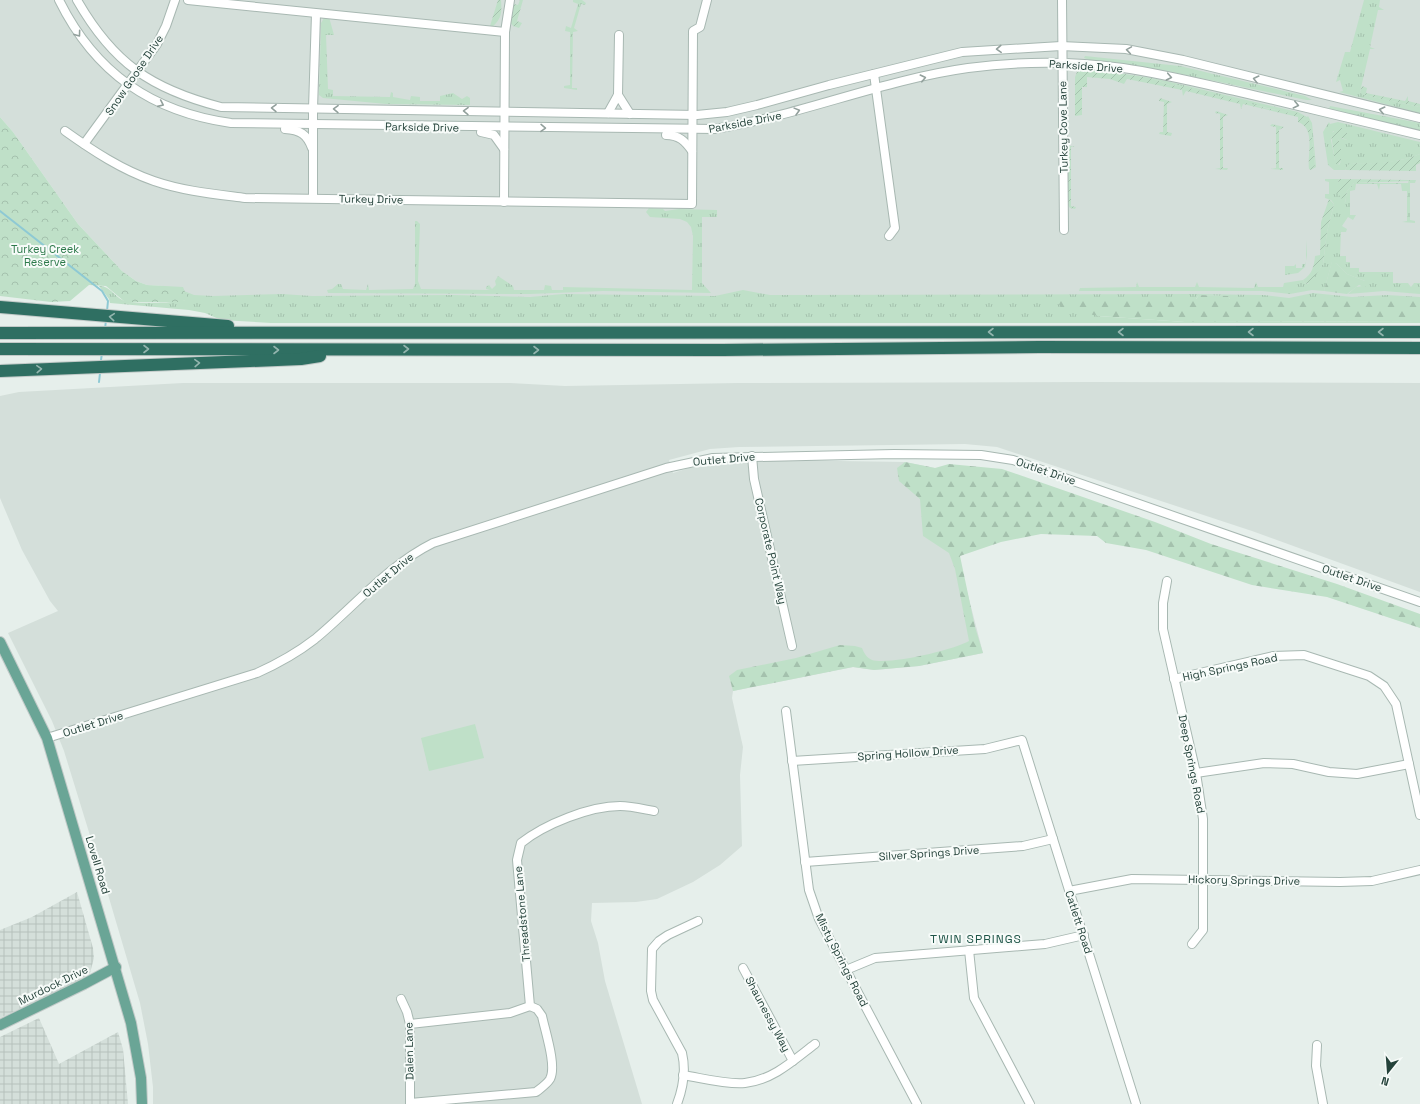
<svg xmlns="http://www.w3.org/2000/svg" width="1420" height="1104" viewBox="0 0 1420 1104" font-family="'Space Grotesk',sans-serif">
	<style>
		.built { fill: #d4dfda }
		.industrial { fill: url(#industrial-grid) }
		.grass { fill: url(#grass-tufts); fill-rule: evenodd }
		.forest { fill: url(#forest-firs) }
		.park { fill: url(#park-crowns) }
		.garden { fill: url(#garden-furrows) }
		.pitch { fill: #bfe0c8 }
		.lines { fill: none; stroke-linecap: round; stroke-linejoin: round }
		.stream { stroke: #8ec9d4; stroke-width: 2 }
		.minor-casing { stroke: #a8b8b2; stroke-width: 10 }
		.major-casing { stroke: #c2cac8; stroke-width: 12 }
		.highway-casing { stroke: #c2cac8; stroke-width: 14 }
		.minor { stroke: #fff; stroke-width: 8 }
		.major { stroke: #6aa596; stroke-width: 10 }
		.highway { stroke: #2f6f62; stroke-width: 12 }
		.oneway { stroke: #92a09c }
		.oneway2 { stroke: #93b5ae }
		.labels { text-anchor: middle; stroke-width: 4; stroke-linejoin: round; paint-order: stroke }
		.street-label { font-size: 11px; fill: #24423a; stroke: #f7fbf9 }
		.park-label { font-size: 11px; fill: #2d7a4b; stroke: #f7fbf9 }
		.neighbourhood-label { font-size: 12px; letter-spacing: 1px; fill: #1f5548; stroke: #f7fbf9 }
	</style>
	<defs>
		<pattern id="industrial-grid" width="8" height="8" patternUnits="userSpaceOnUse"><rect width="8" height="8" fill="#d4dfda"/><path d="M0 4h8M4 0v8" fill="none" stroke="#b6c1bc"/></pattern>
		<pattern id="grass-tufts" width="24" height="20" patternUnits="userSpaceOnUse"><rect width="24" height="20" fill="#bfe0c8"/><path d="M3 7l-1-3M5 7V3M7 7l1-3M15 17l-1-3M17 17v-4M19 17l1-3" fill="none" stroke="#a4c1ad"/></pattern>
		<pattern id="forest-firs" width="22" height="20" patternUnits="userSpaceOnUse"><rect width="22" height="20" fill="#bfe0c8"/><path d="M5 1l3.5 6h-7zM16 11l3.5 6h-7z" fill="#a4c1ad"/></pattern>
		<pattern id="park-crowns" width="20" height="18" patternUnits="userSpaceOnUse"><rect width="20" height="18" fill="#bfe0c8"/><path d="M2 6a3 3 0 1 1 6 0M12 15a3 3 0 1 1 6 0" fill="none" stroke="#a4c1ad"/></pattern>
		<pattern id="garden-furrows" width="10" height="10" patternUnits="userSpaceOnUse"><rect width="10" height="10" fill="#bfe0c8"/><path d="M-1 1l2-2M0 10L10 0M9 11l2-2" fill="none" stroke="#a4c1ad"/></pattern>
	</defs>
	<rect width="100%" height="100%" fill="#e6efeb"/>
	<!-- built -->
	<g class="built">
		<polygon points="0,0 1420,0 1420,299 1230,299 1228,296 188,299 163,286 147,285 136,281 122,271 78,224 13,132 0,117"/>
		<polygon points="1091,382 1420,383 1420,592 1252,531 997,447 965,444 739,447 710,449 669,460 673,473 689,468 775,460 905,462 935,468 983,653 919,666 874,670 853,667 733,691 732,698 743,747 740,775 742,846 720,865 693,882 657,899 636,902 592,903 591,921 598,943 605,981 642,1104 153,1104 153,1087 148,1044 140,1003 104,881 64,751 52,721 8,633 58,611 50,601 22,550 0,498 0,396 19,392 183,383 510,383 565,386 738,383"/>
	</g>
	<!-- industrial -->
	<g class="industrial">
		<polygon points="77,892 93,948 94,958 90,973 75,983 0,1018 0,930 32,917"/>
		<polygon points="39,1018 59,1064 118,1032 123,1049 128,1104 0,1104 0,1037"/>
	</g>
	<!-- grass -->
	<g class="grass">
		<polygon points="573,0 582,0 586,3 585,5 581,4 574,28 578,31 573,32 572,88 577,88 577,90 564,88 564,86 570,85 570,32 565,31 566,26 571,28 578,4 573,2"/>
		<polygon points="1364,0 1380,0 1379,7 1384,10 1378,10 1370,47 1375,49 1370,49 1360,92 1364,95 1420,107 1420,113 1339,92 1343,91 1340,80 1336,82 1345,52 1350,52"/>
		<polygon points="329,17 334,35 326,35 328,89 333,90 333,96 390,97 391,92 393,93 393,97 410,100 411,96 420,97 420,101 440,101 440,96 453,93 462,99 467,96 470,98 470,105 386,104 323,98 319,95 321,23 324,18"/>
		<polygon points="1085,56 1180,66 1305,96 1312,100 1306,100 1167,71 1092,61 1084,58"/>
		<polygon points="1151,78 1166,81 1298,112 1307,117 1308,116 1312,123 1316,167 1311,170 1315,165 1310,124 1302,116 1219,97 1178,85 1172,86"/>
		<polygon points="1330,106 1420,123 1420,131 1332,110 1329,109"/>
		<path d="M 1329,122 L 1330,124 L 1338,122 L 1420,142 L 1420,154 C 1398,163 1373,165 1350,163 L 1345,170 L 1334,170 L 1328,165 L 1323,132 ZM 1333,131 L 1347,133 L 1347,140 L 1340,138 L 1338,140 C 1342,148 1340,154 1341,161 L 1339,165 L 1335,161 L 1331,140 Z"/>
		<polygon points="1325,179 1339,179 1338,183 1345,203 1347,191 1354,183 1408,183 1409,180 1416,180 1415,183 1410,183 1410,220 1415,221 1415,223 1402,222 1407,221 1407,191 1402,191 1401,184 1380,184 1379,190 1377,184 1356,184 1355,190 1350,191 1350,215 1356,215 1353,220 1348,217 1342,226 1347,229 1346,232 1341,232 1340,256 1346,256 1346,262 1350,262 1350,268 1359,268 1359,272 1393,272 1393,283 1408,283 1411,287 1414,283 1420,283 1420,294 1384,291 1348,294 1356,287 1362,286 1365,281 1347,274 1337,264 1332,262 1324,291 1312,290 1290,294 1262,291 1079,291 1080,288 1136,287 1137,282 1139,287 1195,287 1197,282 1199,287 1254,288 1256,282 1258,287 1283,287 1284,283 1303,280 1305,284 1308,284 1323,264 1327,232 1334,204 1331,200 1325,198 1325,194 1329,194 1329,182 1325,181"/>
		<polygon points="649,208 663,209 665,211 679,209 717,210 717,217 702,217 702,283 711,293 603,291 530,294 328,293 327,290 332,289 338,284 341,284 343,289 366,290 368,284 369,290 413,289 415,284 415,221 417,221 420,224 418,281 421,289 490,290 486,289 486,287 489,285 492,289 496,285 495,281 498,276 513,286 514,290 544,290 545,285 551,286 552,290 563,290 563,287 692,290 693,236 691,227 687,222 680,219 650,217 646,212"/>
		<polygon points="1306,240 1307,255 1305,267 1298,273 1285,275 1285,266 1294,266 1296,264 1296,268 1302,268 1302,264 1306,264"/>
		<path d="M 99,286 C 111,286 114,297 125,301 C 132,304 179,303 185,300 L 184,291 L 194,295 L 213,296 L 282,294 L 312,296 L 453,295 L 530,297 L 563,294 L 715,296 L 743,290 L 770,295 L 1193,294 L 1264,295 L 1289,298 L 1313,293 L 1352,297 L 1387,295 L 1420,297 L 1420,299 L 1230,299 L 1228,296 L 1199,295 L 1196,299 L 1127,299 L 1098,316 L 1185,322 L 1420,321 L 1420,323 L 271,323 L 221,320 L 205,313 L 189,310 L 110,303 L 109,299 Z"/>
	</g>
	<!-- forest -->
	<g class="forest">
		<polygon points="1332,261 1337,264 1347,274 1365,281 1366,288 1359,285 1347,294 1324,291"/>
		<polygon points="1199,295 1228,296 1230,299 1420,299 1420,321 1185,322 1098,316 1061,308 1059,304 1061,299 1196,299"/>
		<path d="M 905,462 L 935,468 L 949,464 L 1002,469 L 1155,522 L 1211,544 L 1337,584 L 1420,614 L 1420,628 L 1327,597 L 1252,585 L 1146,550 L 1106,543 L 1097,536 L 1041,534 L 1001,542 L 960,556 L 975,627 L 983,653 L 919,666 L 874,670 L 853,667 L 733,691 L 729,676 L 737,670 L 796,658 L 840,645 L 855,646 L 862,648 C 864,653 867,658 872,660 C 890,665 953,650 969,641 L 955,569 L 949,553 L 923,536 L 920,499 L 899,481 L 897,468 Z"/>
	</g>
	<!-- park -->
	<polygon class="park" points="0,117 13,132 78,224 122,271 136,281 147,285 183,287 188,299 181,302 125,302 106,286 89,285 70,301 51,302 0,296"/>
	<!-- garden -->
	<g class="garden">
		<path d="M 498,0 L 501,0 C 502,12 502,19 492,27 L 485,26 L 490,26 Z"/>
		<polygon points="520,0 523,0 517,21 522,23 519,28 513,26 510,22 514,4 518,5"/>
		<path d="M 1083,70 L 1125,74 L 1151,78 L 1172,86 L 1178,85 C 1207,93 1236,99 1265,108 C 1274,110 1281,110 1289,113 L 1293,111 C 1298,113 1307,117 1310,122 L 1315,165 L 1311,170 L 1309,169 C 1307,154 1316,128 1298,122 L 1298,117 L 1243,104 L 1241,109 L 1240,104 L 1186,91 L 1183,96 L 1182,90 L 1127,79 L 1124,84 L 1110,79 L 1087,77 L 1087,87 L 1082,87 L 1082,115 L 1075,116 L 1075,77 L 1077,72 Z"/>
		<polygon points="1362,86 1367,88 1366,93 1405,101 1408,96 1408,101 1420,104 1420,107 1363,95 1360,92"/>
		<polygon points="1160,98 1172,102 1167,104 1167,132 1172,133 1171,136 1159,134 1160,132 1163,132 1164,102 1159,101"/>
		<polygon points="1216,111 1228,115 1223,117 1223,168 1228,168 1227,170 1215,169 1220,168 1220,114 1215,113"/>
		<polygon points="1272,124 1284,127 1279,130 1279,168 1283,168 1283,170 1271,169 1276,168 1276,127 1270,126"/>
		<polygon points="1341,128 1344,129 1348,135 1347,140 1342,138 1338,140 1341,144 1341,161 1338,165 1335,163 1331,134 1336,129"/>
		<polygon points="1068,146 1075,146 1071,147 1071,206 1076,207 1075,209 1070,208 1068,205"/>
		<path d="M 1420,154 L 1420,163 L 1416,165 L 1416,171 L 1345,170 L 1350,163 C 1374,164 1398,163 1420,154 Z"/>
		<polygon points="1339,179 1409,180 1410,181 1354,183 1347,191 1345,203 1336,191"/>
		<path d="M 1329,199 L 1334,204 L 1327,232 L 1323,264 L 1310,283 L 1305,284 L 1303,280 C 1312,274 1314,267 1315,256 L 1320,255 L 1321,222 Z"/>
	</g>
	<!-- pitch -->
	<polygon class="pitch" points="475,724 484,758 429,771 421,738"/>
	<g class="lines">
		<!-- stream -->
		<g class="stream">
			<polyline points="0,211 102,291 108,301 107,311"/>
			<polyline points="105,329 106,320"/>
			<polyline points="101,360 102,353"/>
			<polyline points="99,382 100,373"/>
		</g>
		<!-- minor casing -->
		<g class="minor-casing">
			<g id="minor">
				<path d="M 59,0 C 95,73 152,112 231,123 L 715,129 C 801,115 882,80 968,68 C 1020,61 1072,61 1123,68 C 1164,74 1204,84 1244,93 C 1303,107 1361,121 1420,135"/>
				<path d="M 77,0 C 113,63 151,89 221,107 L 697,115 L 727,112 L 757,105 L 829,85 L 962,52 L 1061,46 L 1126,49 L 1183,60 L 1420,118"/>
				<polyline points="188,0 505,32"/>
				<polyline points="1062,0 1064,230"/>
				<polyline points="874,74 895,228 889,236"/>
				<polyline points="618,95 630,114"/>
				<polyline points="608,113 618,95 619,35"/>
				<path d="M 285,129 C 300,130 307,134 312,148"/>
				<path d="M 65,131 C 93,151 122,170 154,181 C 183,191 214,194 245,198 L 692,204 L 693,31 L 700,27 L 707,0"/>
				<polyline points="481,132 494,135 504,149"/>
				<path d="M 666,135 C 679,135 685,141 692,151"/>
				<polyline points="84,144 157,44 166,26 175,0"/>
				<polyline points="313,198 313,109 316,14"/>
				<polyline points="504,202 505,32 510,0"/>
				<polyline points="752,456 754,479 792,646"/>
				<polyline points="1167,581 1163,603 1163,629 1196,773 1203,819 1203,930 1192,944"/>
				<polyline points="1174,679 1273,656 1304,655 1369,676 1384,686 1396,704 1420,815"/>
				<polyline points="786,711 809,890 819,919 917,1104"/>
				<path d="M 47,738 L 257,673 C 277,664 297,653 315,639 C 354,607 387,566 433,543 L 666,468 L 713,458 L 894,454 L 981,455 L 1013,460 L 1420,602"/>
				<polyline points="792,761 985,749 1022,740 1136,1104"/>
				<polyline points="1196,773 1264,763 1293,764 1329,772 1357,774 1409,764"/>
				<polyline points="805,862 1023,846 1053,839"/>
				<polyline points="1069,891 1132,879 1340,882 1372,881 1420,870"/>
				<polyline points="969,950 974,998 1030,1104"/>
				<polyline points="743,968 793,1061"/>
				<polyline points="846,970 875,958 1045,944 1084,935"/>
				<polyline points="401,999 407,1012 410,1024 410,1104"/>
				<polyline points="410,1024 510,1013 530,1006"/>
				<polyline points="1317,1045 1316,1066 1323,1104"/>
				<path d="M 683,1075 C 702,1078 727,1085 745,1083 C 773,1080 794,1060 815,1044"/>
				<path d="M 410,1103 L 536,1092 C 541,1088 547,1084 550,1079 C 557,1066 545,1031 542,1016 L 537,1009 L 530,1006 L 517,860 L 521,843 C 545,824 590,806 620,806 C 631,806 643,809 654,811"/>
				<path d="M 677,1104 C 683,1088 686,1070 682,1053 L 653,1000 L 651,991 L 652,949 L 659,941 L 668,935 L 698,921"/>
			</g>
		</g>
		<!-- major casing -->
		<g class="major-casing">
			<g id="major">
				<polyline points="0,642 47,738 131,1023 141,1078 142,1104"/>
				<polyline points="0,1025 84,984 116,967"/>
			</g>
		</g>
		<!-- highway casing -->
		<g class="highway-casing">
			<g id="highway">
				<polyline points="0,307 228,326"/>
				<polyline points="0,333 1420,332"/>
				<polyline points="0,349 723,350 1039,347 1420,348"/>
				<polyline points="0,371 301,359 320,356"/>
			</g>
		</g>
		<!-- minor -->
		<use href="#minor" class="minor"/>
		<!-- major -->
		<use href="#major" class="major"/>
		<!-- highway -->
		<use href="#highway" class="highway"/>
	</g>
	<!-- one-way arrows -->
	<defs><path id="oneway-chevron" d="M-2-3.5L2.5 0L-2 3.5" fill="none" stroke-width="1.6" stroke-linecap="round" stroke-linejoin="round"/></defs>
	<g class="oneway">
		<use href="#oneway-chevron" transform="translate(78 34) rotate(54)"/>
		<use href="#oneway-chevron" transform="translate(999 49) rotate(177)"/>
		<use href="#oneway-chevron" transform="translate(1129 50) rotate(-171)"/>
		<use href="#oneway-chevron" transform="translate(1169 77) rotate(11)"/>
		<use href="#oneway-chevron" transform="translate(923 78) rotate(-13)"/>
		<use href="#oneway-chevron" transform="translate(1256 79) rotate(-166)"/>
		<use href="#oneway-chevron" transform="translate(161 104) rotate(24)"/>
		<use href="#oneway-chevron" transform="translate(1296 105) rotate(13)"/>
		<use href="#oneway-chevron" transform="translate(274 108) rotate(-179)"/>
		<use href="#oneway-chevron" transform="translate(336 109) rotate(-179)"/>
		<use href="#oneway-chevron" transform="translate(1382 110) rotate(-167)"/>
		<use href="#oneway-chevron" transform="translate(466 111) rotate(-179)"/>
		<use href="#oneway-chevron" transform="translate(797 111) rotate(-15)"/>
		<use href="#oneway-chevron" transform="translate(543 128) rotate(1)"/>
	</g>
	<g class="oneway2">
		<use href="#oneway-chevron" transform="translate(112 317) rotate(-175)"/>
		<use href="#oneway-chevron" transform="translate(991 332) rotate(180)"/>
		<use href="#oneway-chevron" transform="translate(1121 332) rotate(180)"/>
		<use href="#oneway-chevron" transform="translate(1251 332) rotate(-180)"/>
		<use href="#oneway-chevron" transform="translate(1381 332) rotate(-180)"/>
		<use href="#oneway-chevron" transform="translate(146 349)"/>
		<use href="#oneway-chevron" transform="translate(406 349)"/>
		<use href="#oneway-chevron" transform="translate(276 350)"/>
		<use href="#oneway-chevron" transform="translate(536 350)"/>
		<use href="#oneway-chevron" transform="translate(197 363) rotate(-2)"/>
		<use href="#oneway-chevron" transform="translate(39 369) rotate(-3)"/>
	</g>
	<g class="labels">
		<!-- street labels -->
		<g class="street-label">
			<text transform="translate(1086 66) rotate(4)" y="4">Parkside Drive</text>
			<text transform="translate(134 75) rotate(-56)" y="4">Snow Goose Drive</text>
			<text transform="translate(745 122) rotate(-11)" y="4">Parkside Drive</text>
			<text transform="translate(422 127) rotate(1)" y="4">Parkside Drive</text>
			<text transform="translate(1063 127) rotate(-91)" y="4">Turkey Cove Lane</text>
			<text transform="translate(371 199) rotate(1)" y="4">Turkey Drive</text>
			<text transform="translate(724 459) rotate(-5)" y="4">Outlet Drive</text>
			<text transform="translate(1046 471) rotate(19)" y="4">Outlet Drive</text>
			<text transform="translate(771 551) rotate(77)" y="4">Corporate Point Way</text>
			<text transform="translate(388 575) rotate(-40)" y="4">Outlet Drive</text>
			<text transform="translate(1352 578) rotate(19)" y="4">Outlet Drive</text>
			<text transform="translate(1230 667) rotate(-12)" y="4">High Springs Road</text>
			<text transform="translate(93 724) rotate(-17)" y="4">Outlet Drive</text>
			<text transform="translate(908 753) rotate(-4)" y="4">Spring Hollow Drive</text>
			<text transform="translate(1192 764) rotate(79)" y="4">Deep Springs Road</text>
			<text transform="translate(929 853) rotate(-4)" y="4">Silver Springs Drive</text>
			<text transform="translate(98 865) rotate(73)" y="4">Lovell Road</text>
			<text transform="translate(1244 880) rotate(1)" y="4">Hickory Springs Drive</text>
			<text transform="translate(522 914) rotate(-95)" y="4">Threadstone Lane</text>
			<text transform="translate(1079 922) rotate(72)" y="4">Catlett Road</text>
			<text transform="translate(842 960) rotate(63)" y="4">Misty Springs Road</text>
			<text transform="translate(53 985) rotate(-26)" y="4">Murdock Drive</text>
			<text transform="translate(768 1014) rotate(62)" y="4">Shaunessy Way</text>
			<text transform="translate(409 1051) rotate(-91)" y="4">Dalen Lane</text>
		</g>
		<!-- park labels -->
		<g class="park-label">
			<text x="45" y="253">Turkey Creek<tspan x="45" dy="13">Reserve</tspan></text>
		</g>
		<!-- neighbourhood labels -->
		<g class="neighbourhood-label">
			<text x="976" y="943">TWIN SPRINGS</text>
		</g>
	</g>
	<!-- north arrow -->
	<g transform="translate(1388 1072) rotate(197)" stroke="#f7fbf9" stroke-width="3" paint-order="stroke">
	<path d="M0-3L7 15L0 10L-7 15Z" fill="#24423a"/>
	<text y="-6" font-size="11" font-weight="bold" text-anchor="middle" fill="#24423a">N</text>
	</g>
</svg>
